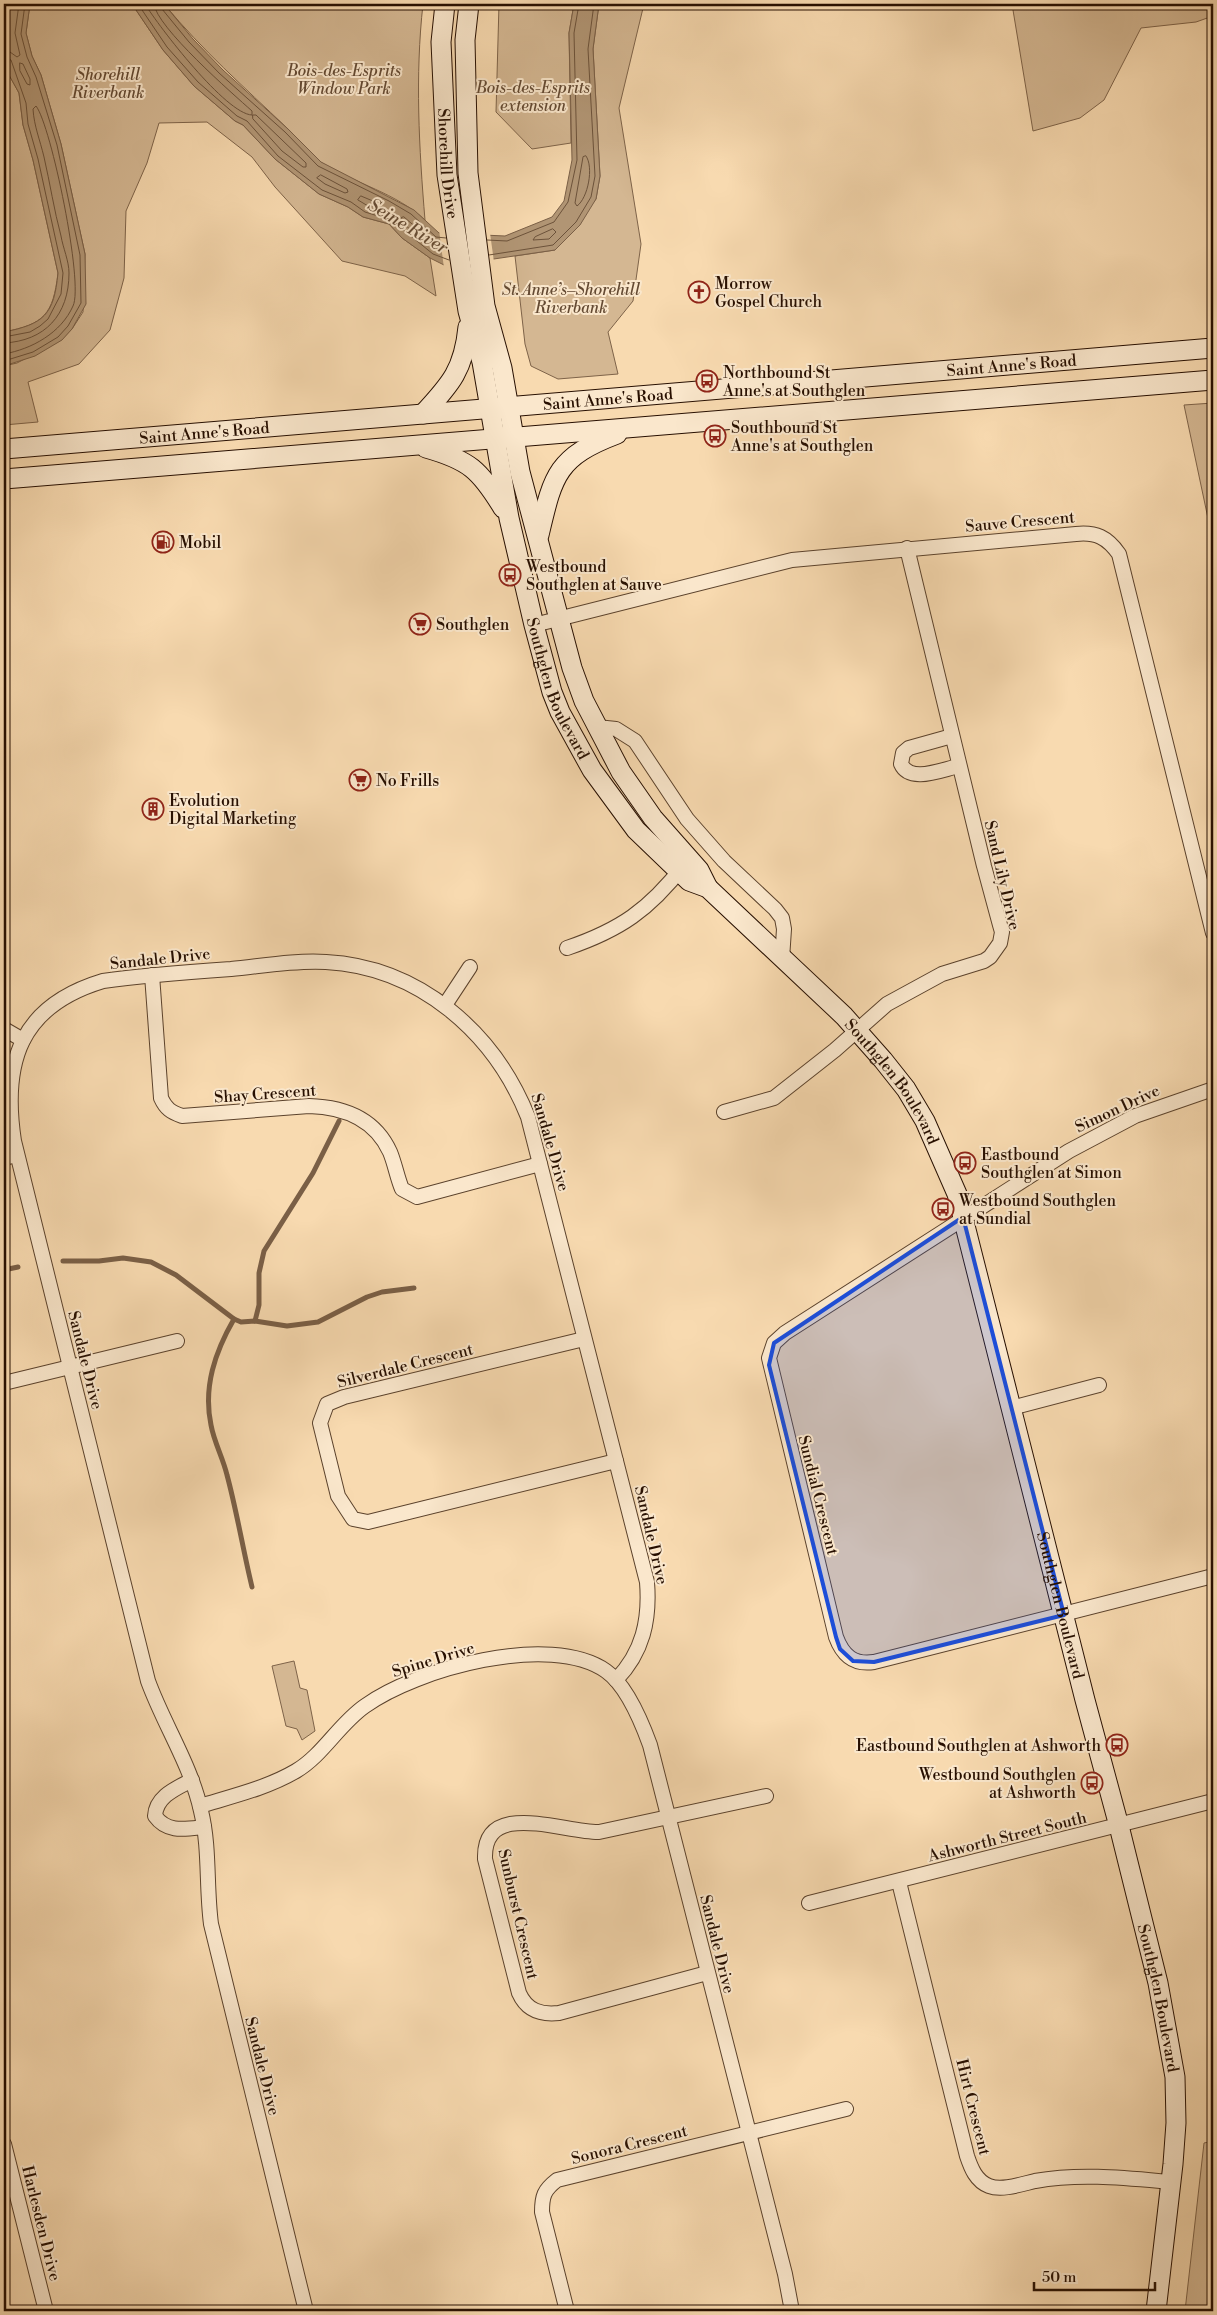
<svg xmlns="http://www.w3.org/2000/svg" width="1217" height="2315" viewBox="0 0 1217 2315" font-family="'Libre Bodoni',serif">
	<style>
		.green { fill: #d4b792; stroke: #7e6349 }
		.water { fill: #b19574; stroke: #7a5f46 }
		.pier { fill: #f8dab0 }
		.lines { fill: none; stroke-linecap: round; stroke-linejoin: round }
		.shore { stroke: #6c523a; stroke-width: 1 }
		.stream { stroke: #7a5f46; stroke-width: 5 }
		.street-casing { stroke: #5b422c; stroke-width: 16 }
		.secondary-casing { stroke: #270f00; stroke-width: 21 }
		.street { stroke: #fae7cc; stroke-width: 14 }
		.secondary { stroke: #fae7cc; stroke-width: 19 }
		.marked { fill: #1d4ed8; fill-opacity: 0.2; stroke: #1d4ed8; stroke-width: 4; stroke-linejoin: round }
		.labels { text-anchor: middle; stroke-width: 4; stroke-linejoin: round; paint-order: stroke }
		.park-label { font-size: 16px; font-style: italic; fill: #644a33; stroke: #fae7cc }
		.street-label { font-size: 16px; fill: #270f00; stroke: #fae7cc }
		.poi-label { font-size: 16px; fill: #270f00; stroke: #fae7cc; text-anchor: start }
		.water-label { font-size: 18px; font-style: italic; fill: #654b34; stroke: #fae7cc }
	</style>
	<rect width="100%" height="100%" fill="#f8dab0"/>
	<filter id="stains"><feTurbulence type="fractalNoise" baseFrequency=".004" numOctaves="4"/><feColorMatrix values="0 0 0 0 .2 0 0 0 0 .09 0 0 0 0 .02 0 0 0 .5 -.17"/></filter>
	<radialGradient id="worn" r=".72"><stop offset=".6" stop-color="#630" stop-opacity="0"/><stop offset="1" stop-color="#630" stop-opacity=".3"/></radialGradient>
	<!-- green -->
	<g class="green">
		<polygon points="30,4 132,4 163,50 194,86 235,121 243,125 275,159 319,194 348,207 363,217 389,224 402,238 430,258 436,296 405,276 342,261 275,187 252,157 207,122 159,123 147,163 126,211 124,278 110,330 79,364 28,382 38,422 4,425 4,366 17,363 61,340 72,329 83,312 85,254 61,144 41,75 32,56 26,33"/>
		<path d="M 164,4 L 423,4 C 415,76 419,148 425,220 C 396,193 356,184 322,163 C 309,155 299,139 287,128 C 243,86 203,51 164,4 Z"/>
		<polygon points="499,4 574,4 569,33 571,143 532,149 496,112"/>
		<polygon points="599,4 644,4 619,108 641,244 633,301 608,332 618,374 558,379 531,366 525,344 515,256 555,250 596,199 600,176 593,49"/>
		<polygon points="1012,4 1213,4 1213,16 1196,22 1141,28 1104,100 1080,118 1033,131"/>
		<path d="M 4,58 L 9,75 L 19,93 L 23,125 L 33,160 L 58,273 C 53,315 44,324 4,332 Z"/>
		<polygon points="1213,403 1213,542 1184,405"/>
		<polygon points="294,1661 300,1688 307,1690 315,1731 302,1740 297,1729 286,1726 272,1666"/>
		<polygon points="1213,2141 1213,2311 1185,2311 1204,2143"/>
	</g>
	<!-- water -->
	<g class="water">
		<path d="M 4,4 L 30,4 L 26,33 L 32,56 L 41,75 L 61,144 L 85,254 L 86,304 L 72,329 L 62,340 L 35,356 L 4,366 L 4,332 C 44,324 54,315 58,273 L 33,160 L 23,125 L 19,93 L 9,75 L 4,58 Z"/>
		<polygon points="132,4 164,4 193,39 223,70 288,129 321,162 414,210 439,233 505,236 552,217 564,201 572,160 569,33 574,4 599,4 593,49 600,176 596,199 580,225 555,250 446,266 430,258 402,238 389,224 363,217 348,207 319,194 275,159 243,125 235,121 194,86 163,50"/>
	</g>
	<!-- pier -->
	<polygon class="pier" points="439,230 490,233 494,262 444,268"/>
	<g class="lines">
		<!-- shore -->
		<g class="shore">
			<polyline points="138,4 167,47 198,82 237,116 247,121 278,156 322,190 351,202 365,212 391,220 433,254 449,260"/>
			<path d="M 145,4 C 159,27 226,114 252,115 L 252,111 C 233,94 156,27 154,4"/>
			<polyline points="161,4 162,9 189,42 219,73 285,132 318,166 389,201 411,214 436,237 446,238"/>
			<polyline points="4,51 10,52 17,57 20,55 15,33 19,4"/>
			<polyline points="4,57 11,60 26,103 28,124 38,159 63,273 61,294 48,319 40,326 30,332 4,337"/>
			<polygon points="20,63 23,64 30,79 30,85 27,84 20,71"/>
			<polygon points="253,115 256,115 306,163 306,167 303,167 282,151 253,119"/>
			<path d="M 586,156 C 594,167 588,198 577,206 L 575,203 L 583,157 Z"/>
			<polygon points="321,175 347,189 348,192 345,193 325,184 317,178"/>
			<polygon points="361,196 380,204 381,207 368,206 358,200"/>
			<polygon points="404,217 419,230 418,233 415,234 401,221 401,218"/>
			<polygon points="553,229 556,232 549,239 533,240 535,237"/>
			<polyline points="487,240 507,241 554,222 568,202 577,160 574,33 579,4"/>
			<polyline points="489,255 553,245 576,222 591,197 595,176 588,49 594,4"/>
			<path d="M 4,343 C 45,341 69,315 69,273 C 69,261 63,248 61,236 C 54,210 50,183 44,157 C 40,140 34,126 33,109 L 36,106 C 51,125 84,284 73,306 C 61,333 32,349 4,354"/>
			<polyline points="4,361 33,352 58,337 68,326 81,303 80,255 57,145 36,77 27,57 21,34 25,4"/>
		</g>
		<!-- stream -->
		<g class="stream">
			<polyline points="63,1261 99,1261 123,1258 151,1262 176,1275 234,1319 241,1322 255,1321 287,1326 318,1322 367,1297 382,1292 414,1288"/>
			<polyline points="4,1270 18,1267"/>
			<path d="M 234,1319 C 215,1352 203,1387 211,1425 C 214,1442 223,1458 227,1475 C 237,1512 243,1550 252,1587"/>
			<polyline points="255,1321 259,1305 259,1273 264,1251 313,1173 339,1121"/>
		</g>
		<!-- street casing -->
		<g class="street-casing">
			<g id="street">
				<path d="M 534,625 L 792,560 L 1076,534 C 1096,532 1107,537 1119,554 L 1213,933"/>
				<polyline points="597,727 616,729 635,741 687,819 724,861 775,909 782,918 784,929 782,959"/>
				<path d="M 952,736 L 909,748 L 903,753 L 901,764 C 910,784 943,769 959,766"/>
				<path d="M 567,948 C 620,930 649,910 684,865"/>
				<path d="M 152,975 L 161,1098 C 166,1109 171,1112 182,1116 L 309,1106 C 344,1107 375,1119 390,1152 C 395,1164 397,1177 402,1189 L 417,1197 L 540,1164"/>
				<polyline points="445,1005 470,967"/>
				<polyline points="4,1029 23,1040"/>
				<path d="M 1213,1089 L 1135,1116 L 1069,1151 L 785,1333 L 774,1343 L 769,1358 L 836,1637 C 843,1656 854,1665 874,1662 L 1213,1576"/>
				<polyline points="724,1112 774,1098 835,1050 887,1004 942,974 984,961 990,957 1000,943 1002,932 1000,925 984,866 907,548"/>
				<polyline points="4,1158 17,1155"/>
				<polyline points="584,1339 344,1397 327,1404 320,1423 338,1496 353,1519 368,1522 616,1461"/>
				<polyline points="4,1383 177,1341"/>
				<polyline points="1011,1408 1099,1385"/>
				<path d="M 192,1780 C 177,1788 156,1796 155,1816 C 167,1833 185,1829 204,1827"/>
				<path d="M 200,1806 C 233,1796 267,1788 296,1771 C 323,1755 339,1724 365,1706 C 416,1669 550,1632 606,1671 C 626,1685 642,1723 650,1745 L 785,2274 L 792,2311"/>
				<path d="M 899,1882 L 967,2156 C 971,2168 976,2181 989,2186 C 1002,2191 1022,2184 1035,2181 C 1080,2173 1125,2178 1170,2182"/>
				<polyline points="809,1903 1213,1801"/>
				<path d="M 707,1973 L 559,2013 C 541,2015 527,2011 519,1993 L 485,1859 C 483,1798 564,1833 599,1832 L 766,1796"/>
				<polyline points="4,2144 46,2311"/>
				<path d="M 306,2311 L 211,1924 C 206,1886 210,1848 201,1811 C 191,1765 164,1725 148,1681 L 14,1141 C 2,1062 20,1006 103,981 C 145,975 188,972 231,969 C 262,966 295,960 326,962 C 419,967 494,1032 528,1117 L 647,1582 C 650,1620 643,1652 616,1680"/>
				<path d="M 567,2311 L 542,2212 C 542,2196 544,2190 557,2180 L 846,2109"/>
			</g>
		</g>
		<!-- secondary casing -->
		<g class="secondary-casing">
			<g id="secondary">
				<path id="s1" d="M 445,4 L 441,42 L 447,175 L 468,311 L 482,362 L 509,518 L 534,625 L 552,692 L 560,712 L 592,770 L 636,830 L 689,881 L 708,888 L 844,1016 L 883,1060 L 906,1089 L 925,1121 L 957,1194 L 1085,1700 L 1119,1826 L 1158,1983 L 1175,2077 L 1176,2123 L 1173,2164 L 1156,2311"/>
				<polyline points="469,4 465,40 468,173 485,306 502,368 520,472 572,668 584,701 621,772 653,818 699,870 708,888"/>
				<path d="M 423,414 C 451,384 464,369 468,327"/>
				<path d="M 426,448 C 469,460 480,470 503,508"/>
				<path id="s2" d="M 4,449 L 1213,348"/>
				<polyline points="4,479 1213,380"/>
				<path d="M 539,535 C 553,476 556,457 617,434"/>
			</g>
		</g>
		<!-- street -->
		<use href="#street" class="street"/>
		<!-- secondary -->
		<use href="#secondary" class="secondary"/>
	</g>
	<!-- marked area -->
	<path class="marked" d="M 963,1217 L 1064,1615 L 874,1662 L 853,1661 L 840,1649 L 836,1637 L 769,1365 L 774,1343 Z"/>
	<!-- icons -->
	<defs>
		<g id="church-ring" transform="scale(1.125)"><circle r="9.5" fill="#fae7cc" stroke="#8f2418" stroke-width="1.5"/><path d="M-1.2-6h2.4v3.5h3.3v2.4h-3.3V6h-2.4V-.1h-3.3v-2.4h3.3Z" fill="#8f2418"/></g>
		<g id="bus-ring" transform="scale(1.125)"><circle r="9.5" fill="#fae7cc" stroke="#8f2418" stroke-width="1.5"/><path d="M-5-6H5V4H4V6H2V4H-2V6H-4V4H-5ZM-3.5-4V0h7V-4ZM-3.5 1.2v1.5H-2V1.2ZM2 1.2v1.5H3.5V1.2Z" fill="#8f2418"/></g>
		<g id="fuel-ring" transform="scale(1.125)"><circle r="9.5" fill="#fae7cc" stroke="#8f2418" stroke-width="1.5"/><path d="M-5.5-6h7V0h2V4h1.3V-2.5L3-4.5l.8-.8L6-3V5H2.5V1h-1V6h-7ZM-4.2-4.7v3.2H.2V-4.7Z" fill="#8f2418"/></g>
		<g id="supermarket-ring" transform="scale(1.125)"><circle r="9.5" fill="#fae7cc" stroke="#8f2418" stroke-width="1.5"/><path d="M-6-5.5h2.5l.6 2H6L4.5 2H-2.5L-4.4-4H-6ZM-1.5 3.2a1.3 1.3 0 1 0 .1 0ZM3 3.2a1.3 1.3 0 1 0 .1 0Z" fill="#8f2418"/></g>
		<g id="building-ring" transform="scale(1.125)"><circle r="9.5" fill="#fae7cc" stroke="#8f2418" stroke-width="1.5"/><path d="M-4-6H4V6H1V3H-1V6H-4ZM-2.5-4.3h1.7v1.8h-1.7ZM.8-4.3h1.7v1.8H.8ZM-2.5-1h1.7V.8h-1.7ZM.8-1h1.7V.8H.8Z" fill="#8f2418"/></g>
	</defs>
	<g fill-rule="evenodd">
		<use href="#church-ring" x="699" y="292"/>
		<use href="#bus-ring" x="707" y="381"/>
		<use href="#bus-ring" x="715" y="436"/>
		<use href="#fuel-ring" x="163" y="542"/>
		<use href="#bus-ring" x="510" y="575"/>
		<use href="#supermarket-ring" x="420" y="624"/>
		<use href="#supermarket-ring" x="360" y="780"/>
		<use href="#building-ring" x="153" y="809"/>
		<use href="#bus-ring" x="965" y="1163"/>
		<use href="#bus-ring" x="943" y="1209"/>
		<use href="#bus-ring" x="1117" y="1745"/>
		<use href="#bus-ring" x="1092" y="1783"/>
	</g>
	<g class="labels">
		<!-- park labels -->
		<g class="park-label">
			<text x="344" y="76">Bois-des-Esprits<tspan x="344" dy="18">Window Park</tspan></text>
			<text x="108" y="80">Shorehill<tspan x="108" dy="18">Riverbank</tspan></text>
			<text x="533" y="93">Bois-des-Esprits<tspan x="533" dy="18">extension</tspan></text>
			<text x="571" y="295">St. Anne’s–Shorehill<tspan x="571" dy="18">Riverbank</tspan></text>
		</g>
		<!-- street labels -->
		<g class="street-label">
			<text dy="6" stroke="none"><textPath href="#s1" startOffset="160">Shorehill Drive</textPath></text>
			<text dy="6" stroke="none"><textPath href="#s2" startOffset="1011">Saint Anne's Road</textPath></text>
			<text dy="6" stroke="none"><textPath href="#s2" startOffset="606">Saint Anne's Road</textPath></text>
			<text dy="6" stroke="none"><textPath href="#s2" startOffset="201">Saint Anne's Road</textPath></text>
			<text transform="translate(1020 521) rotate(-5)" y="6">Sauve Crescent</text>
			<text dy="6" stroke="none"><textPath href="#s1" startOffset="698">Southglen Boulevard</textPath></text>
			<text transform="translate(1003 875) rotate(77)" y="6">Sand Lily Drive</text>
			<text transform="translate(160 958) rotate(-6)" y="6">Sandale Drive</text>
			<text dy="6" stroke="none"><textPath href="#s1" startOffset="1224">Southglen Boulevard</textPath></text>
			<text transform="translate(265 1093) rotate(-4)" y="6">Shay Crescent</text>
			<text transform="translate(1117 1108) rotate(-25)" y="6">Simon Drive</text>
			<text transform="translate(551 1142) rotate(74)" y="6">Sandale Drive</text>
			<text transform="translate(86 1360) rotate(76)" y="6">Sandale Drive</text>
			<text transform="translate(405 1365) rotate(-14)" y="6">Silverdale Crescent</text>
			<text transform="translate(819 1495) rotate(76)" y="6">Sundial Crescent</text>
			<text transform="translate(652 1535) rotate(77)" y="6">Sandale Drive</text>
			<text dy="6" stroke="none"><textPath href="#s1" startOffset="1779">Southglen Boulevard</textPath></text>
			<text transform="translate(433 1659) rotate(-17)" y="6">Spine Drive</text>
			<text transform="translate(1007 1836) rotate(-14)" y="6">Ashworth Street South</text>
			<text transform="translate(519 1914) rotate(77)" y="6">Sunburst Crescent</text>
			<text transform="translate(718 1944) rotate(76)" y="6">Sandale Drive</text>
			<text dy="6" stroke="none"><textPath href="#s1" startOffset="2184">Southglen Boulevard</textPath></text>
			<text transform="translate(263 2066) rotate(76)" y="6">Sandale Drive</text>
			<text transform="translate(974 2107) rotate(76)" y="6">Hirt Crescent</text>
			<text transform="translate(629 2144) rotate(-14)" y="6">Sonora Crescent</text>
			<text transform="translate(42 2223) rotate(76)" y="6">Harlesden Drive</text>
		</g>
		<!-- poi labels -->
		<g class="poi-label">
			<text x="715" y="289">Morrow<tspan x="715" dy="18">Gospel Church</tspan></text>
			<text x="723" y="378">Northbound St<tspan x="723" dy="18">Anne's at Southglen</tspan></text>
			<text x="731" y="433">Southbound St<tspan x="731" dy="18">Anne's at Southglen</tspan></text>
			<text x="179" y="548">Mobil</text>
			<text x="526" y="572">Westbound<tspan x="526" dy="18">Southglen at Sauve</tspan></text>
			<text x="436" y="630">Southglen</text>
			<text x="376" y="786">No Frills</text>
			<text x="169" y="806">Evolution<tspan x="169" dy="18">Digital Marketing</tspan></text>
			<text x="981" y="1160">Eastbound<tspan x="981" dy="18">Southglen at Simon</tspan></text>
			<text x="959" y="1206">Westbound Southglen<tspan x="959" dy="18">at Sundial</tspan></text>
			<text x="1101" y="1751" text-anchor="end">Eastbound Southglen at Ashworth</text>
			<text x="1076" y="1780" text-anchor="end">Westbound Southglen<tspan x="1076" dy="18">at Ashworth</tspan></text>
		</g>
		<!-- water labels -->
		<g class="water-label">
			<text transform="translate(408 226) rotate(31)" y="6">Seine River</text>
		</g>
	</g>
	<!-- margin -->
	<rect width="1217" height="2315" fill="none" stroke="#f8dab0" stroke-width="20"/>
	<rect x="5" y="5" width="1207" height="2305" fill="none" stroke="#270f00" stroke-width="2.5"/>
	<rect x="10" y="10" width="1197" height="2295" fill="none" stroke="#270f00"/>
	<!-- scale -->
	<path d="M1034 2282v8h121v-8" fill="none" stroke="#270f00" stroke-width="2.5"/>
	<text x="1042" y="2282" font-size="15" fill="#270f00" stroke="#fae7cc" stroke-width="4" paint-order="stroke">50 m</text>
	<rect width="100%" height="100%" filter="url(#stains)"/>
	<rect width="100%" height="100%" fill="url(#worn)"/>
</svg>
